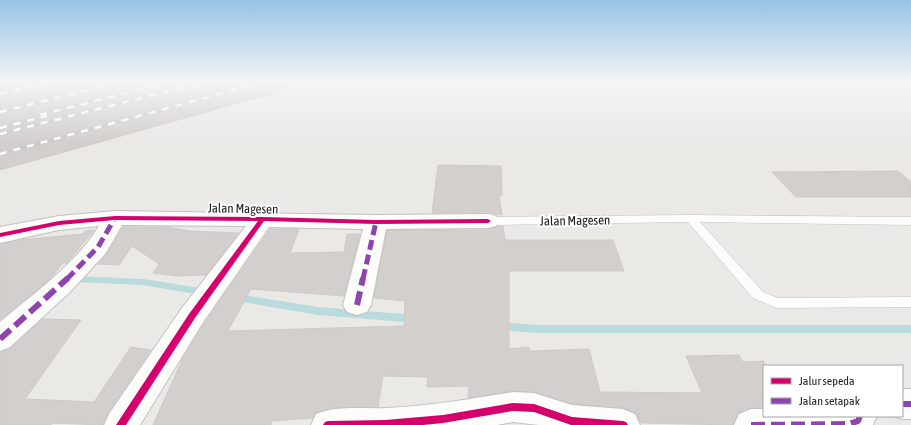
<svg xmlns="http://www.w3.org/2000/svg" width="911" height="425" viewBox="0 0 911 425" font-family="'Asap Condensed',sans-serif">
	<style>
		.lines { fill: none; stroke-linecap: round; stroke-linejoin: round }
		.stream { fill: #b9dbde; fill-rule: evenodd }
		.building { fill: #d2cfcc; stroke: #cecac7 }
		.service-casing { stroke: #c2c1c0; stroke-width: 1 }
		.minor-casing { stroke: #c2c1c0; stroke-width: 2 }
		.service { fill: #fcfcfb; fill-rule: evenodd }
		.minor { fill: #fcfcfb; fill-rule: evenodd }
		.rail-casing { stroke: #cacac9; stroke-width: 3.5 }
		.rail { stroke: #fff; stroke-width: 2.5; stroke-dasharray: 7; stroke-linecap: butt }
		.quiet-far1 { stroke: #8e44ad; stroke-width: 5; stroke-dasharray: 10 5; stroke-linecap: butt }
		.quiet { stroke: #8e44ad; stroke-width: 6; stroke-dasharray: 14 6; stroke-linecap: butt }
		.cycleway-casing { stroke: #fff; stroke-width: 2 }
		.cycleway { fill: #d6006c; fill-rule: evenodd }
		.labels { text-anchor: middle; stroke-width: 4; stroke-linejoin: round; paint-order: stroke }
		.street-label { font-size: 13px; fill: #1d1d1d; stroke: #fff }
	</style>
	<rect width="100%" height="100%" fill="#ebe9e6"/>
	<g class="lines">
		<!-- stream -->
		<g class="stream">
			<polygon points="74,276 143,279 318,307 415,315 419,316 420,319 419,322 415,323 318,315 143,285 74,282 71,281 69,279 71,277"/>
			<polygon points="498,322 539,325 911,325 911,333 539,333 498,330 494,329 493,326 494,323"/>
		</g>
	</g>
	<!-- building -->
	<g class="building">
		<polygon points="0,82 287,82 288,89 0,170"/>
		<polygon points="438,165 501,166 502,195 499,195 502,215 488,212 432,213"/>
		<polygon points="898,171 911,182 911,197 796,197 772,172"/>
		<polygon points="498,226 503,226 505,240 613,240 624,271 509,271 509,349 529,347 530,351 589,349 600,392 702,393 686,356 739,355 743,362 764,361 764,408 751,408 738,413 733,425 641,423 636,413 623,408 572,404 534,392 513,391 468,398 469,386 427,387 428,377 383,376 378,407 333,408 316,413 312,418 272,421 271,425 153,425 182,360 203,325 270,229 299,229 290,253 344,252 347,234 360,234 344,296 251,289 228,331 404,326 405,301 374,298 387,230 488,230"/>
		<polygon points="123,227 166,227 190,231 239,233 206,275 176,276 153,273 159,264 132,246 119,265 98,264 107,254"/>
		<polygon points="94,230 67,263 63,263 49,280 0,320 0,244 20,240 83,234 85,231"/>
		<polygon points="43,319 81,320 25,399 94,402 131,347 151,350 108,413 103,425 52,423 51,425 0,425 0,352 11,348"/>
	</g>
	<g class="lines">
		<!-- service casing -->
		<g class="service-casing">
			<polygon id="service" points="691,215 911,217 911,225 700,222 763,292 778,298 911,297 911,307 777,308 753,298 688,222 488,225 482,221 488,217"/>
		</g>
		<!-- minor casing -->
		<g class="minor-casing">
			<g id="minor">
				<path d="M 115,211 L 376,215 L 488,214 L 496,216 L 499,221 L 496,226 L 488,228 L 386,229 L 371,305 L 367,312 L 357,315 L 347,312 L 343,305 L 363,229 L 269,227 L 202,324 L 140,425 L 104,425 L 109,414 L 182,308 L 246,226 L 122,225 L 106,253 L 70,292 L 10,347 L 0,351 L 0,322 C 34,293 75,265 99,226 L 59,230 L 0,243 L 0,227 L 59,216 Z"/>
				<polygon points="902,389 911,389 911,419 902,419 894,416 902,416"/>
				<path d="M 513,392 L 534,393 L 572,405 L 623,409 L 635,414 L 640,425 L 539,425 L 513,422 L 497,425 L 311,425 L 316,414 C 338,405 362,409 386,408 C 429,406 471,399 513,392 Z"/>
				<polygon points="751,409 764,409 764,416 877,416 873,425 734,425 739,414"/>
			</g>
		</g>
		<!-- service -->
		<use href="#service" class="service"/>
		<!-- minor -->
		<use href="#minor" class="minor"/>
		<!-- rail casing -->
		<g class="rail-casing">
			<g id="rail">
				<polyline points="0,94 52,82"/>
				<polyline points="0,112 121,82"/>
				<polyline points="40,115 170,82"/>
				<polyline points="0,128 47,116"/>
				<polyline points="0,134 204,82"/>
				<polyline points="0,154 263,82"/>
			</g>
		</g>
		<!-- rail -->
		<use href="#rail" class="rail"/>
		<!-- quiet-far1 -->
		<g class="quiet-far1">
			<polyline points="67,279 98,247 115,218"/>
			<polyline points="363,279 376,222"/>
		</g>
		<!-- quiet -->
		<g class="quiet">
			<polyline points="357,305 363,278"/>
			<polyline points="0,339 68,278"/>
			<polyline points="902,404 911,404"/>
			<polyline points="751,425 849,424 858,421 860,416"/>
		</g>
		<!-- cycleway casing -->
		<g class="cycleway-casing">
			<g id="cycleway">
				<polygon points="115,216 263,217 376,220 488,219 491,221 488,223 376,224 264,221 195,318 126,425 116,425 189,314 258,221 115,220 59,225 0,237 0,233 59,221"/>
				<polygon points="513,403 534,404 572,417 623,421 626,422 628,425 571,425 534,412 513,411 443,423 423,425 323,425 325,422 328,421 385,420 443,415"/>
			</g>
		</g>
		<!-- cycleway -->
		<use href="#cycleway" class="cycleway"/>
	</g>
	<!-- sky -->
	<linearGradient id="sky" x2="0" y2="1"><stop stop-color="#95c4e4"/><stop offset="0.58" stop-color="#f6f5f4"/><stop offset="1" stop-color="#f6f5f4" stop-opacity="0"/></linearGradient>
	<rect width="911" height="142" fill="url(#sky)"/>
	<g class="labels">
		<!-- street labels -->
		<g class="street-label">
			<text transform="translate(243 208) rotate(1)" y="5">Jalan Magesen</text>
			<text transform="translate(575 220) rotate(-1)" y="5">Jalan Magesen</text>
		</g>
	</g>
	<!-- legend -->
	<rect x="763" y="365" width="140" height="52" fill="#ffffff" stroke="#a5a5a5"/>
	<rect x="771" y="378" width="20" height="6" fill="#d6006c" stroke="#a5a5a5"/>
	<text x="799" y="385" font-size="12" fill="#1d1d1d">Jalur sepeda</text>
	<rect x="771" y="398" width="20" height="6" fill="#8e44ad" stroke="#a5a5a5"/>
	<text x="799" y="405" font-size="12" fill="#1d1d1d">Jalan setapak</text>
</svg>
